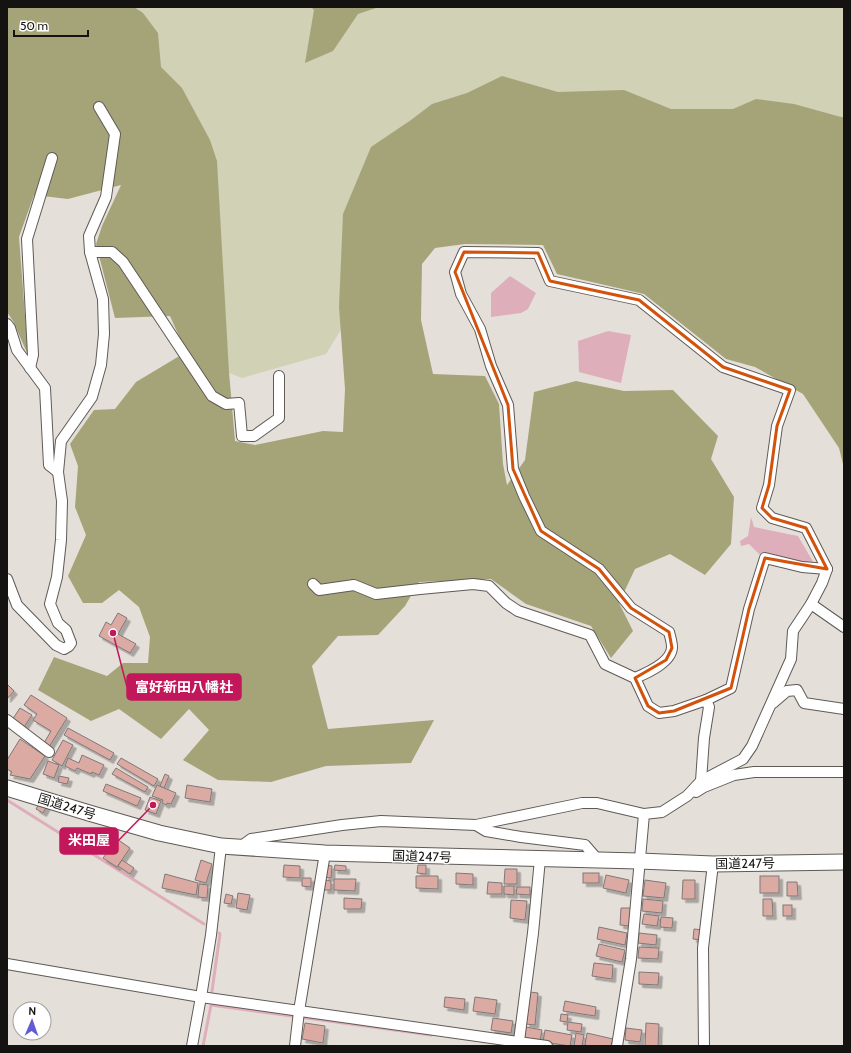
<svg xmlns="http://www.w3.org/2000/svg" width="851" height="1053" viewBox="0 0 851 1053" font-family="Cabin,'Noto Sans JP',sans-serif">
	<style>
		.green { fill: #d0d1b5 }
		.forest { fill: #a5a479 }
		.water { fill: #dfaebb }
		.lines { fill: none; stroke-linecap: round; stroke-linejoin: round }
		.stream { stroke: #dfaebb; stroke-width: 3 }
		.building { fill: #dbaaa3; stroke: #807877; filter: url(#shadow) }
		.minor-casing { stroke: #5f5a56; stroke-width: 12 }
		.highway-casing { stroke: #5f5a56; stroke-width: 17 }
		.minor { stroke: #fff; stroke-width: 10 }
		.highway { stroke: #fff; stroke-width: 15 }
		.marked { fill: none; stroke: #d3520c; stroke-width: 3; stroke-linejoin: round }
		.labels { text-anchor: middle; stroke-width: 3; stroke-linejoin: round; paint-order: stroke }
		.street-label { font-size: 13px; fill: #151311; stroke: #fff }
		.leader { fill: none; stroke: #c2185b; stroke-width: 1.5 }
		.callout-dot { fill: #c2185b; stroke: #fff; stroke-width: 1.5 }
		.callout { fill: #c2185b; stroke: #c2185b; stroke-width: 1.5 }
		.callout-label { font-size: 14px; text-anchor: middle; font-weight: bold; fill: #fff }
	</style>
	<defs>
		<filter id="shadow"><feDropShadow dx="3.5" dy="3.5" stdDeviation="0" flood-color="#0004"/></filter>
	</defs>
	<rect width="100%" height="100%" fill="#e5dfda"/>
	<!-- green -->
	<polygon class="green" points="116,7 844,7 844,125 555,105 353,310 326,354 242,378 214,367"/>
	<!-- forest -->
	<g class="forest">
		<polygon points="7,7 134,7 143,13 158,33 161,67 182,88 210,140 217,161 229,372 235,441 255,445 323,431 343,432 345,389 339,307 343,214 371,147 411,120 432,104 467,93 502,76 558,92 624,90 671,109 733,109 756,99 794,104 841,117 844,117 844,468 839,448 803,394 755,367 726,359 644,294 557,274 543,245 465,244 435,248 422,264 421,320 433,374 485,376 499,404 503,464 507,485 525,460 534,392 576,381 624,391 673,390 718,436 711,459 734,497 731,544 705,575 670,554 635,569 619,603 633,631 611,658 591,626 526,604 491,579 419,582 405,606 378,635 338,636 312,666 328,729 434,720 411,763 326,766 271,782 218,780 183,760 209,730 189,709 161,739 119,709 91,721 38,690 54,657 107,676 123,663 148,663 150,637 139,607 119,590 102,603 83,603 68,576 86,535 75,507 78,466 70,444 94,410 115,409 136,382 186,352 170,316 115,318 96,244 102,226 121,185 68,199 34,195 19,237 28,355 13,321 7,312"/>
		<polygon points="311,7 379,7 358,14 333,51 305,63 314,10"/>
	</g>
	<!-- water -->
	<g class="water">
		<polygon points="510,276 536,293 528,309 521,313 491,317 491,293"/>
		<polygon points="608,331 631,335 621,383 579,372 578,341"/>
		<polygon points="751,517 754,527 798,536 815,565 765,552 760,555 749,544 741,546 740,541 748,536"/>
	</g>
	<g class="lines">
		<!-- stream -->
		<g class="stream">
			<polyline points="7,800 204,924"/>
			<polyline points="212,991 220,934 219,933"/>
			<polyline points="500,1044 510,1046"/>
			<polyline points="203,1046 211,1005 431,1035"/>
		</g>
	</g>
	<!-- building -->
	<g class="building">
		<polygon points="118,613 127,618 118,634 136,644 130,653 99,636 106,622 111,625"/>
		<polygon points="7,684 14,691 7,699"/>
		<polygon points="31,695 67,718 49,747 44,743 51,731 33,720 37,714 24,705"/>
		<polygon points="20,708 32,715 24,727 12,720"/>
		<polygon points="68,728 114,753 110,760 64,735"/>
		<polygon points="20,739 45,756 30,779 10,775 12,772 7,769 7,760"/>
		<polygon points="63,740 73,745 62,766 52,760"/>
		<polygon points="82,755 104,765 99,775 92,772 91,774 77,768 75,771 65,766 68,758 79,763"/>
		<polygon points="121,758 158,779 154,786 117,764"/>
		<polygon points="48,761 59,765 54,778 43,774"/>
		<polygon points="116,768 148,787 145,792 112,774"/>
		<polygon points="165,774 169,776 164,788 160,786"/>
		<polygon points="59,776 69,778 67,784 58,782"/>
		<polygon points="106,784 141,798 137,806 103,791"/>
		<polygon points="157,785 176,793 171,804 167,803 166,805 162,803 163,800 152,796"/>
		<polygon points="187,785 212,789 210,802 185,798"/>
		<polygon points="150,797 161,801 156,814 145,810"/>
		<polygon points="40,802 47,806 43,813 36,809"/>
		<polygon points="117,839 130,848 117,867 103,858"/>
		<polygon points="122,860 134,868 130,874 118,866"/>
		<polygon points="201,860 212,864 206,883 195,880"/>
		<polygon points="284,865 300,866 300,878 283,877"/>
		<polygon points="326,865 332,866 331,878 325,877"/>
		<polygon points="335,865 346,866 346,871 334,870"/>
		<polygon points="418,865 426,865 426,874 417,873"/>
		<polygon points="505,869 517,869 517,884 504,884"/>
		<polygon points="456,873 473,874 473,885 456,884"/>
		<rect x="583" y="873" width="16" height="10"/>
		<polygon points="165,874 198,883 196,895 162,888"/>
		<polygon points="606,875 629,880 626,893 603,888"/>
		<polygon points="416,876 438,876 438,889 416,888"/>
		<rect x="760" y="876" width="19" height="17"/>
		<polygon points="302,878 311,878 311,887 302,886"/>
		<polygon points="334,879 356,879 355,891 334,890"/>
		<polygon points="325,880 331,881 331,890 324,890"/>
		<polygon points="645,880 666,883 664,898 643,896"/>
		<polygon points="683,880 695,880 695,899 682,899"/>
		<polygon points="488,882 502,883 502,894 487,894"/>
		<polygon points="787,882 797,882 798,896 787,896"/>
		<polygon points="199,884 208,885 207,898 198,897"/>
		<polygon points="504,886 514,886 514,895 504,894"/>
		<polygon points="517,887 530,887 530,895 516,894"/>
		<polygon points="238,893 250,895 247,910 236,908"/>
		<polygon points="226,894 233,896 231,904 224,903"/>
		<polygon points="344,898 362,899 361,909 344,909"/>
		<polygon points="643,899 663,901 662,913 642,911"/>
		<polygon points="763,899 772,899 773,916 763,916"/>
		<polygon points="511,900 527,901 525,920 510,918"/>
		<rect x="783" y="905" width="9" height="11"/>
		<polygon points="621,908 631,908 630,926 620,925"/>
		<polygon points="644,914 659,916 657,926 642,924"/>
		<polygon points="661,917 673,918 672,928 660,927"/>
		<polygon points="599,927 627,933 625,945 597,939"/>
		<polygon points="694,929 703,930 702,940 693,939"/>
		<polygon points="639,933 657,935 656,945 638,943"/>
		<polygon points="599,944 625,950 622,962 596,956"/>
		<polygon points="639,947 659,948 658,959 638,958"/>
		<polygon points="594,963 613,965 612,979 592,976"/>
		<polygon points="639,972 659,973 658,985 639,984"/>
		<polygon points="530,992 538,993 535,1025 526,1024"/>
		<polygon points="445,997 465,999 464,1010 444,1007"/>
		<polygon points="475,997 497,1000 495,1014 473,1011"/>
		<polygon points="565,1001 596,1007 595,1016 563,1011"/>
		<polygon points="561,1014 568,1015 567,1022 560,1021"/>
		<polygon points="493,1018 513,1021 511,1033 491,1030"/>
		<polygon points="568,1022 582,1024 581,1032 567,1030"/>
		<polygon points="305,1023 325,1026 323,1043 302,1039"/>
		<polygon points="646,1023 659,1024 658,1046 645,1046"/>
		<polygon points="526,1027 542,1030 540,1041 524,1038"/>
		<polygon points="626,1028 642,1030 640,1042 625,1040"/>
		<polygon points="545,1030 572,1035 570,1046 543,1042"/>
		<polygon points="576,1033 584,1035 582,1046 574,1046"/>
		<polygon points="587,1033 613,1039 611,1046 589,1046 585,1045"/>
	</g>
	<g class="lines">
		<!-- minor casing -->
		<g class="minor-casing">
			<g id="minor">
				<polyline points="90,252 112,252 123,262 212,396 226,404 239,403 242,436 254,436 279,418 279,376"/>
				<polyline points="7,324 10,328 17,350 45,388 49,465 58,472"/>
				<polyline points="30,368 33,355 27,239 52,158"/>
				<polyline points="7,579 17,605 56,645 64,649 69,646 71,643 66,630 58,623 50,604 57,577 61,540 62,501 58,472 61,441 92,397 101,365 104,334 103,299 90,252 89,236 106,197 115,134 99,107"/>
				<polyline points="313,584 319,590 354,585 376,594 420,589 473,584 489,586 506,603 518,611 590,635 605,664 635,678 648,706 659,713 674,711 706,700 709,707 704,738 701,781"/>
				<polyline points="811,604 844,627"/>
				<polyline points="706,700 731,688 749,609 765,558 802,567 827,569"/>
				<polyline points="773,703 787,691 797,690 804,703 844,709"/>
				<polyline points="7,720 49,752"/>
				<polyline points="696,792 704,787 734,775 754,772 844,772"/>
				<polyline points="476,825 582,803 597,803 644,814"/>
				<polyline points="240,847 251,839 342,825 381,821 476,825 486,831 521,837 585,845 598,860"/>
				<polyline points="7,964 201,997 547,1046"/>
				<polyline points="519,1041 533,933 540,859"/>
				<polyline points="192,1046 201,997 211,935 221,846"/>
				<polyline points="295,1046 299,1011 325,853"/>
				<path d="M 617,1046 L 631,959 L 644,814 L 662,812 L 687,796 L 701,781 L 743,759 L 752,746 L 791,659 L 793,631 L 811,604 L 822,583 L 827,569 L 806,528 L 772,518 L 762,508 L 769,485 L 777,426 L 790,390 L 723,367 L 639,300 L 550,281 L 538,253 L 464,252 L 455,272 L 461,294 L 480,329 L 491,366 L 508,405 L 513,469 L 524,496 L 541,531 L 599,569 L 631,608 L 669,632 C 670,636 672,642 672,647 C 672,662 647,673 635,678"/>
				<polyline points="704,1046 703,948 713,864"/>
			</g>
		</g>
		<!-- highway casing -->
		<g class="highway-casing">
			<polyline id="highway" points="7,788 89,813 159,833 221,846 325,853 639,861 713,864 844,862"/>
		</g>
		<!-- minor -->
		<use href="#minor" class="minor"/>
		<!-- highway -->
		<use href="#highway" class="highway"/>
	</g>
	<!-- marked area -->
	<path class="marked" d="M 464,252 L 538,253 L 550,281 L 639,300 L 723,367 L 790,390 L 777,426 L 769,485 L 762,508 L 772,518 L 806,528 L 827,569 L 765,558 L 749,609 L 731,688 L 674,711 L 659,713 L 648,706 L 635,678 L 666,660 L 672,648 L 669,632 L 631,608 L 599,569 L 541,531 L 513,469 L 508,405 L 455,272 Z"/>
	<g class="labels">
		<!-- street labels -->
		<g class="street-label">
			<text transform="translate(67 806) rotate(17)" y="5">国道247号</text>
			<text transform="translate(422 856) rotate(2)" y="5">国道247号</text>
			<text transform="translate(745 863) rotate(-1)" y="5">国道247号</text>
		</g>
	</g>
	<!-- callouts -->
	<path class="leader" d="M113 633L127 687M153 805L118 841"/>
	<g class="callout-dot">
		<circle cx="113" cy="633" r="4"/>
		<circle cx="153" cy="805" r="4"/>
	</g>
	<g class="callout">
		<rect x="127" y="674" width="114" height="26" rx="4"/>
		<rect x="60" y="828" width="58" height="26" rx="4"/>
	</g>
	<g class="callout-label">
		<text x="184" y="692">富好新田八幡社</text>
		<text x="89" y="845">米田屋</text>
	</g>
	<!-- border -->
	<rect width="851" height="1053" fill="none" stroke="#151311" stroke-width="16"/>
	<!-- north arrow -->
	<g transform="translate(32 1021) rotate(2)"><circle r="19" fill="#ffffff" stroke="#a1a1a0"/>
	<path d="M0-3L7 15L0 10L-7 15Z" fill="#625bd4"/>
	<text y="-6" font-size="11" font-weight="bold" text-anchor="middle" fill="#151311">N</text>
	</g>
	<!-- scale -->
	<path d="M14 30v6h74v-6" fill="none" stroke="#151311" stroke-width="2"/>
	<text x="20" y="30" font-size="12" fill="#151311" stroke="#ffffff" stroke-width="3" paint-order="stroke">50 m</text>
</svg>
